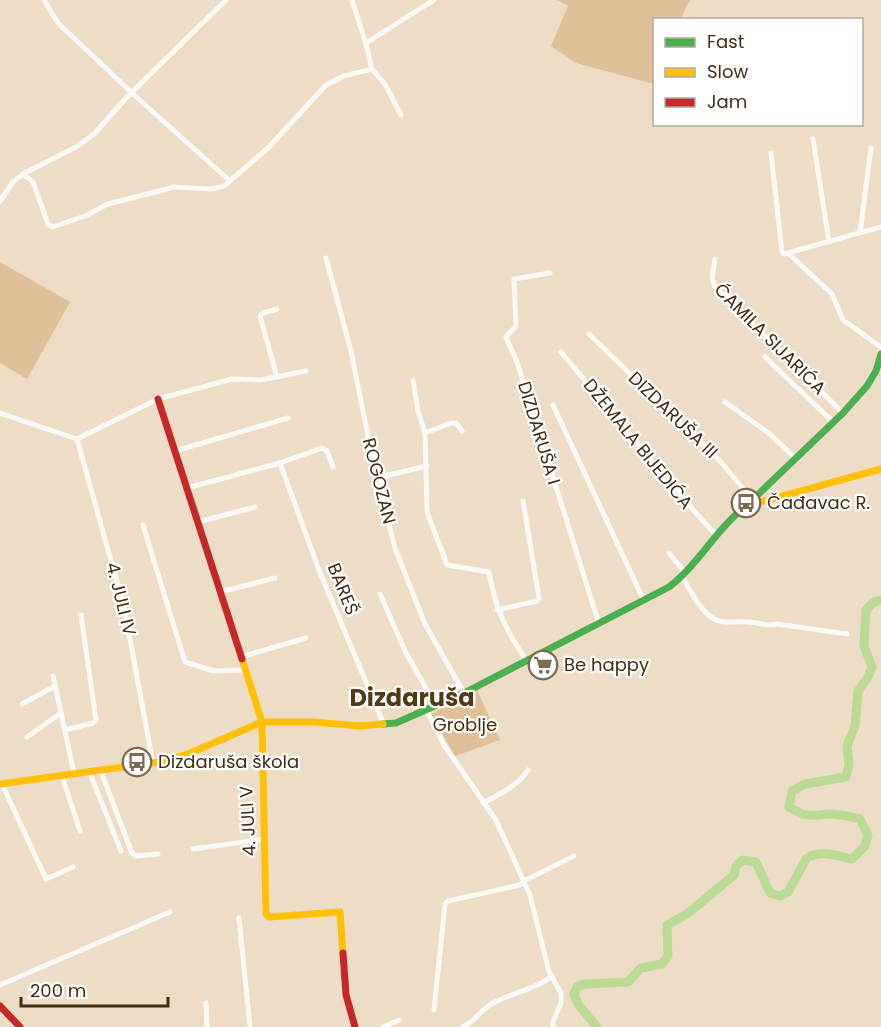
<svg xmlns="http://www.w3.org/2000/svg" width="881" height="1027" viewBox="0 0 881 1027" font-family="Poppins,sans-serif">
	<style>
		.green { fill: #dfc098 }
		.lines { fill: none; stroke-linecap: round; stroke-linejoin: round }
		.river { stroke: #bbdb94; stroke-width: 9 }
		.street { stroke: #fcfaf6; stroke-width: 5 }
		.fast { stroke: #4caf50; stroke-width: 7 }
		.slow { stroke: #ffc107; stroke-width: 7 }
		.jam { stroke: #c62828; stroke-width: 7 }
		.labels { text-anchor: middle; stroke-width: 4.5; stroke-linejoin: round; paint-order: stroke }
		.street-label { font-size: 18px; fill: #402d11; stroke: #fff }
		.poi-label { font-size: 18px; fill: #402d11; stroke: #fff; text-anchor: start }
		.park-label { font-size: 18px; fill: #462c02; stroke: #fff }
		.district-label { font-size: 24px; font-weight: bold; fill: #533a17; stroke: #fff }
	</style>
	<rect width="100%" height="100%" fill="#eddcc6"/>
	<!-- green -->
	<g class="green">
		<polygon points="557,0 691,0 687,5 681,19 654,20 654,84 576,63 551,46 568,6"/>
		<polygon points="0,262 70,302 27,379 0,363"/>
		<polygon points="477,690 500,740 455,756 431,714"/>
	</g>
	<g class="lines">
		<!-- river -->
		<path class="river" d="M 597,1027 L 578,1004 L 574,994 L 577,987 L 585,984 L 628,982 L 641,968 L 662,964 L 668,956 L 667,925 L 687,914 L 734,875 L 736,866 L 743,860 L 756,862 L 770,893 L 780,896 L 788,892 L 806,859 C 818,849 838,856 852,859 L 865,846 L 868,835 L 860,819 C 851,817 840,814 831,814 C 810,815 809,819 789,807 L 792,791 L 805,784 L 846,777 L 849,765 L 847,746 L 855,726 L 858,691 L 868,677 L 872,667 L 864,646 L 866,610 L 874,602 L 881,600"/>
		<!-- street -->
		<g class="street">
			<polyline points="44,0 58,23 132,93 230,181"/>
			<polyline points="352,0 366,44"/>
			<polyline points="372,69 385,84 401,115"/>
			<polyline points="813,139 829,242"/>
			<polyline points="771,153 782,252 784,254 881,227"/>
			<polyline points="23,174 33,182 48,224 53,227 85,216 108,204 163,190 174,187 211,189 224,186 268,148 326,85 344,76 372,69 366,44 369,41 434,0"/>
			<polyline points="0,201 13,182 23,174 76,147 94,134 127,97 226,0"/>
			<polyline points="860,233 871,148"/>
			<polyline points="789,254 832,294 843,320 881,347"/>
			<polyline points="326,258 351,351 370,446 380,477 384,505 395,548 425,624 464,693"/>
			<polyline points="715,259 712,278 715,287 843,413"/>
			<polyline points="550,273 514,279 516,326 506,337 517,362 599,624"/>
			<polyline points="277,309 263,313 260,316 277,377"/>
			<polyline points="589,334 720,461 752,499"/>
			<polyline points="561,352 695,512 716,535"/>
			<polyline points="765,357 833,422"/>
			<path d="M 413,380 L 418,411 L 425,433 L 427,512 L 447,565 L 489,572 C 495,608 506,631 527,661"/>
			<polyline points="725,402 770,434 795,458"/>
			<polyline points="553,405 644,601"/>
			<polyline points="0,413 77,439"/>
			<polyline points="425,433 451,423 456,423 462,431"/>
			<polyline points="77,439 124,607 153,763"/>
			<polyline points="77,439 158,399 232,379 261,380 306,371"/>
			<polyline points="175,451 288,418"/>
			<polyline points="280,463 322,448 327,451 333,467"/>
			<polyline points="380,477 427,466"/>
			<polyline points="187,488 280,463 319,570 384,725"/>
			<polyline points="198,522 255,507"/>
			<polyline points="143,525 185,662 214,671 245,670"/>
			<polyline points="669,553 686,574"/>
			<path d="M 682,577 C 691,591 702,616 719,621 C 729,623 739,621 748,622 C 759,622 766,627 777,624 L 847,634"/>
			<polyline points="220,592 275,578"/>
			<polyline points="380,594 406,653 436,706"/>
			<polyline points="497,610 537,601 539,598 523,501"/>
			<polyline points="241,657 306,638"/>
			<polyline points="53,676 74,773"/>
			<polyline points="22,704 55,686"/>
			<polyline points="427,711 444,745 496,820 530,895 549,972 561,993 561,1003 553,1022 553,1027"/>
			<polyline points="65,730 93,723 96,720 81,615"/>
			<polyline points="27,737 61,713"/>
			<polyline points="100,769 132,853 136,856 158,854"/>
			<polyline points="89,771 121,851"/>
			<polyline points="62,776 80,831"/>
			<polyline points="2,784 46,879 73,867"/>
			<path d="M 483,803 C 498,795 519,785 528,770"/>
			<polyline points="193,849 265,839"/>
			<polyline points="239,918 250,1027"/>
			<polyline points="0,985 170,912"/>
			<polyline points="206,1003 207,1027"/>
			<polyline points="434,1010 445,904 448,901 520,885 524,881 574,856"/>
			<polyline points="383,1027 399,1020"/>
			<path d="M 462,1027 C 475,1022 480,1011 491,1004 C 510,993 535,990 552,976"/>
		</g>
		<!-- fast -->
		<path class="fast" d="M 383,724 L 396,723 L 464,693 L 669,587 C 699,564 716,529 746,506 L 843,413 L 867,386 L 876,371 L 881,354"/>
		<!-- slow -->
		<g class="slow">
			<polyline points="746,506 881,469"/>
			<polyline points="242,659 262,722 266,914 269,917 340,912 343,953"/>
			<polyline points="0,784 159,762 188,754 262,722 313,722 360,726 383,724"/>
		</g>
		<!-- jam -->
		<g class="jam">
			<polyline points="158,399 242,659"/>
			<polyline points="343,953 346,995 355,1027"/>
			<polyline points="0,1006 20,1027"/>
		</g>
	</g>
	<!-- icons -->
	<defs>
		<g id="bus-ring" transform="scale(1.5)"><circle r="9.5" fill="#fff" stroke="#7d6a50" stroke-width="1.5"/><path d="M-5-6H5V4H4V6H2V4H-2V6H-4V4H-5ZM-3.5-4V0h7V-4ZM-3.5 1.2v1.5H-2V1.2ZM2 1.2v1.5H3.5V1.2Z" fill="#7d6a50"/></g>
		<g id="supermarket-ring" transform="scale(1.5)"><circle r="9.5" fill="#fff" stroke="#7d6a50" stroke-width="1.5"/><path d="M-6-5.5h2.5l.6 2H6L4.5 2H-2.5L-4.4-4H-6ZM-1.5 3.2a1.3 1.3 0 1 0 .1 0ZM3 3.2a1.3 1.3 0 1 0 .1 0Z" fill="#7d6a50"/></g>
	</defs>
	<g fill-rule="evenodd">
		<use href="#bus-ring" x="746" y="503"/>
		<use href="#supermarket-ring" x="543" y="665"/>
		<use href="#bus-ring" x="137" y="762"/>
	</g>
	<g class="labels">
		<!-- street labels -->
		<g class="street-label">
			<text transform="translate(770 339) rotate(45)" y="6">ĆAMILA SIJARIĆA</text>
			<text transform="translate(673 415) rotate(44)" y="6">DIZDARUŠA III</text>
			<text transform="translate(539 433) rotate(73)" y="6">DIZDARUŠA I</text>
			<text transform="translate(638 444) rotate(51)" y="6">DŽEMALA BIJEDIĆA</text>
			<text transform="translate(379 481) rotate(76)" y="6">ROGOZAN</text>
			<text transform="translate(343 589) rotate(68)" y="6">BAREŠ</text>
			<text transform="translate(121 599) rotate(76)" y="6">4. JULI IV</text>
			<text transform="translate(248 821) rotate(-93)" y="6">4. JULI V</text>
		</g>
		<!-- poi labels -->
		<g class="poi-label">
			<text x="767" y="509">Čađavac R.</text>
			<text x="564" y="671">Be happy</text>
			<text x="158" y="768">Dizdaruša škola</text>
		</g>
		<!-- park labels -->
		<g class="park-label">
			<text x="465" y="731">Groblje</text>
		</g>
		<!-- district labels -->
		<g class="district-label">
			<text x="412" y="706">Dizdaruša</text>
		</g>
	</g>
	<!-- legend -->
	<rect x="653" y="18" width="210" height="108" fill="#ffffff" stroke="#b3aba0" stroke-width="1.5"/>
	<rect x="665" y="38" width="30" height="9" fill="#4caf50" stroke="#b3aba0" stroke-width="1.5"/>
	<text x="707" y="48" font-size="18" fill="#402d11">Fast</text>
	<rect x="665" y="68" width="30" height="9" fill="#ffc107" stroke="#b3aba0" stroke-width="1.5"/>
	<text x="707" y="78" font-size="18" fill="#402d11">Slow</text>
	<rect x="665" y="98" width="30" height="9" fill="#c62828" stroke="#b3aba0" stroke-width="1.5"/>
	<text x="707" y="108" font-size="18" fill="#402d11">Jam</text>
	<!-- scale -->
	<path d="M21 997v9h147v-9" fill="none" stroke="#402d11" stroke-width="3"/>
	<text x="30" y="997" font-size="18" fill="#402d11" stroke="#ffffff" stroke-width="4.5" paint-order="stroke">200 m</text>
</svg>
